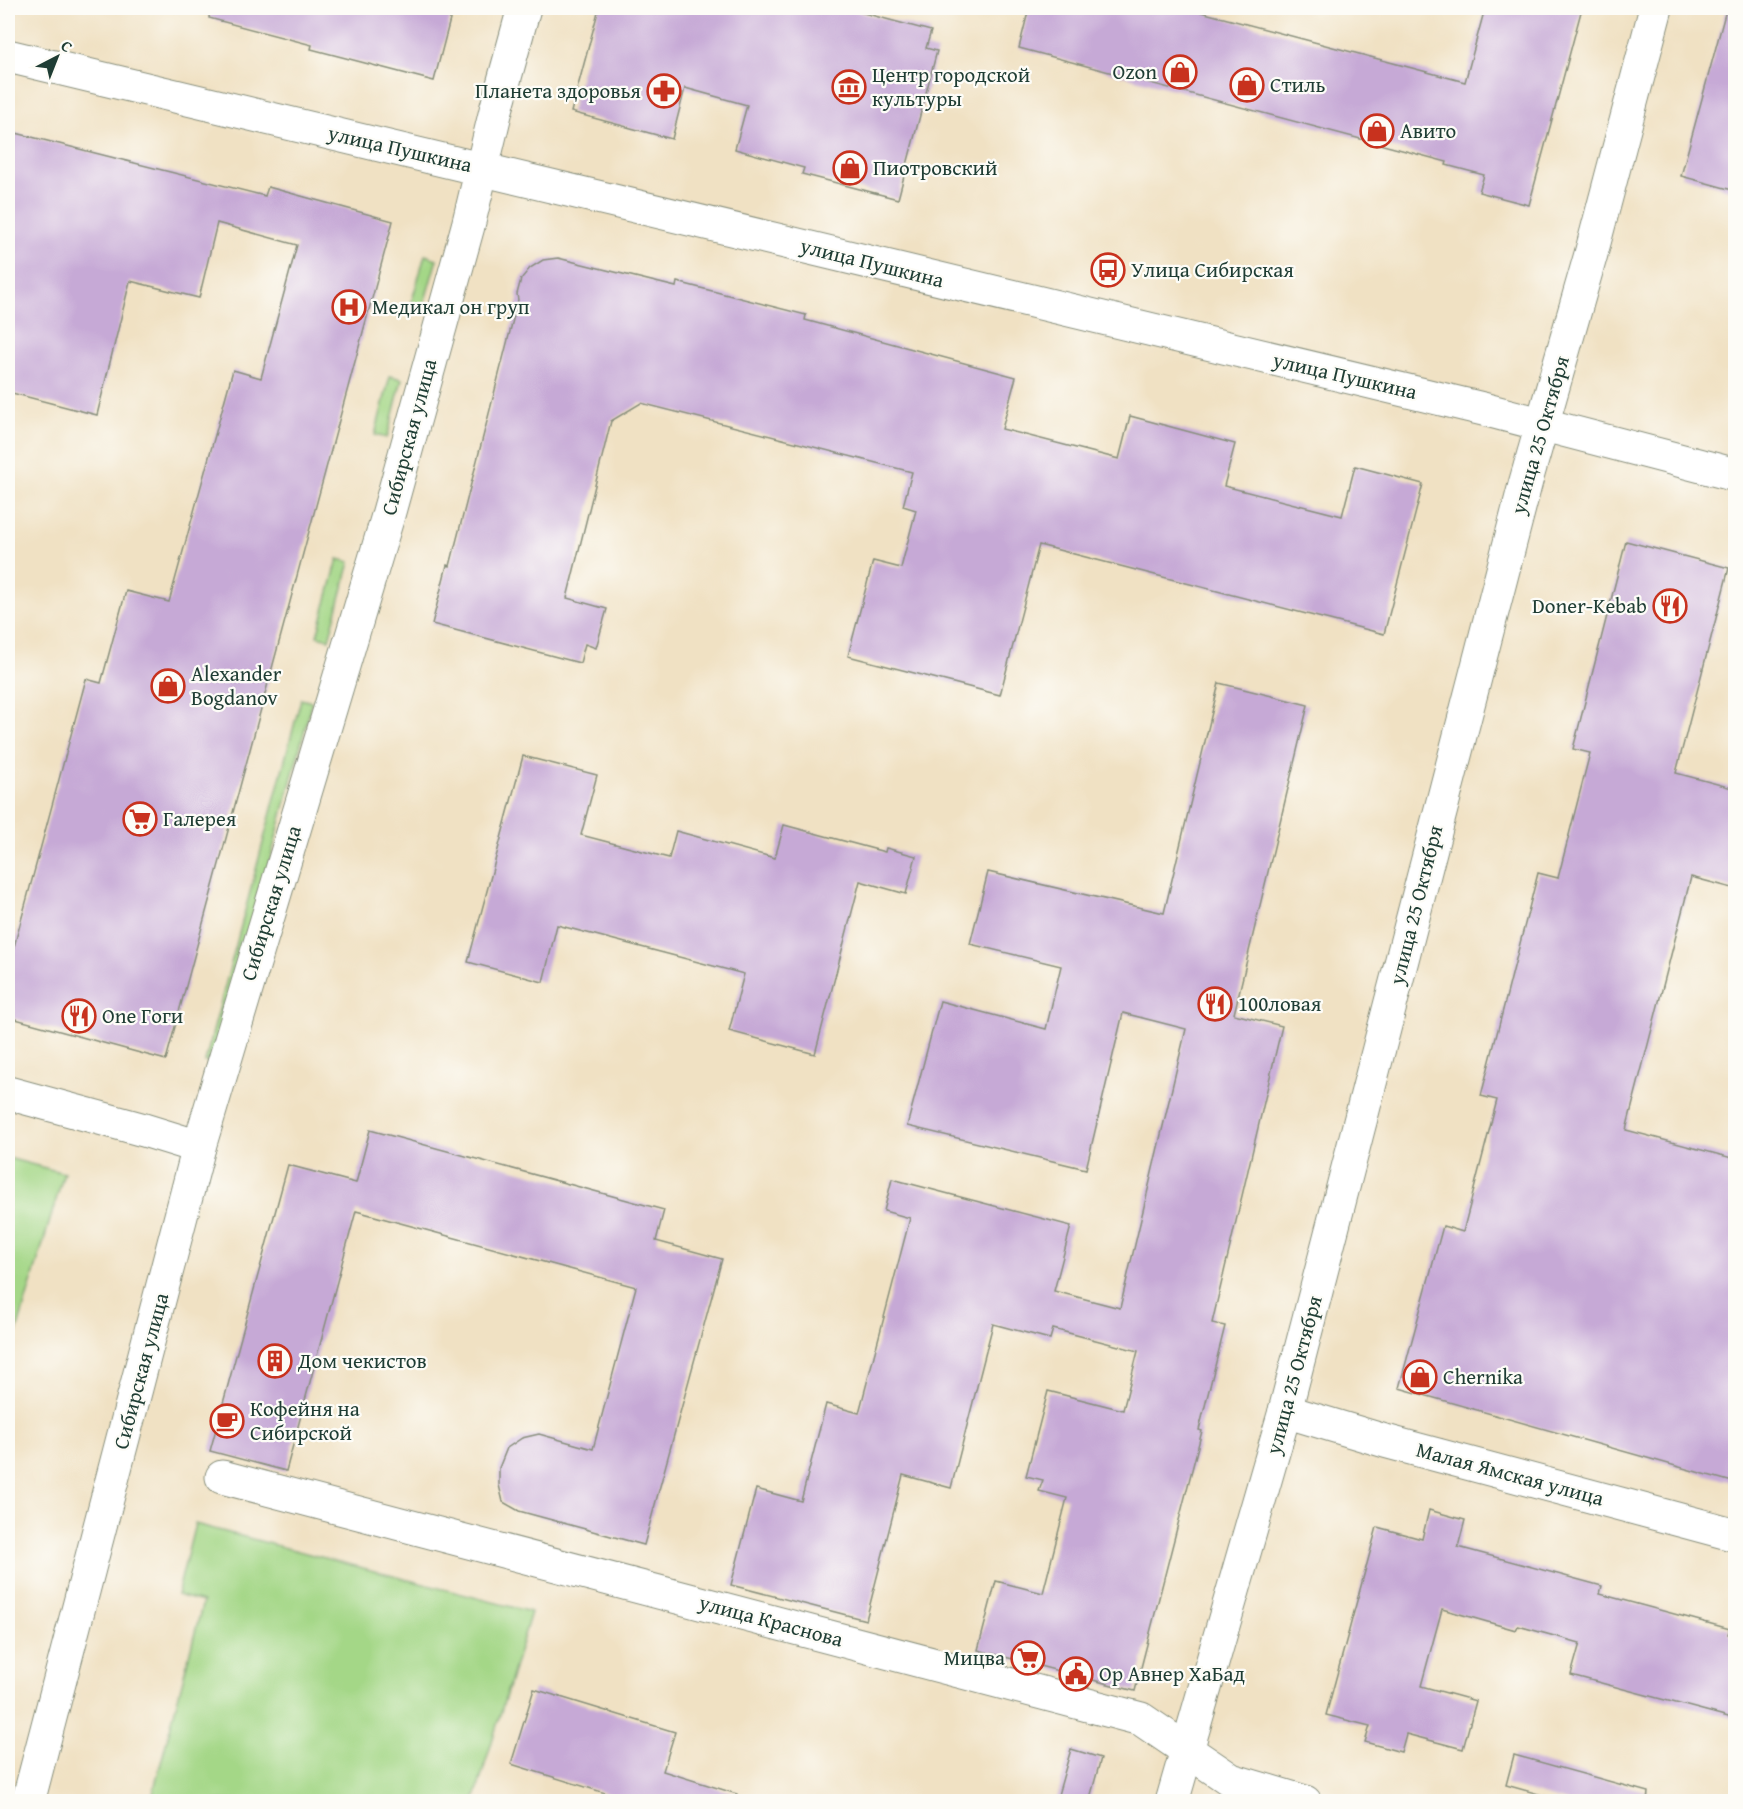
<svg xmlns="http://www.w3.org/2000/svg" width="1743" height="1809" viewBox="0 0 1743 1809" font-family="'Gentium Book Plus',serif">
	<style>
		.green { fill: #a4d787; stroke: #628a5e; stroke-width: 1.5 }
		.building { fill: #c6a9d6 }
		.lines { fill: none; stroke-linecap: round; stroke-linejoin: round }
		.street-casing { stroke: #888f7c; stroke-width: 35 }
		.secondary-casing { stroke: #888f7c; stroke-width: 35 }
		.street { stroke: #fff; stroke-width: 33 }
		.secondary { stroke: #fff; stroke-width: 33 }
		.labels { text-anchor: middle; stroke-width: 4.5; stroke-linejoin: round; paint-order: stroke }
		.poi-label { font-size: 21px; fill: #1f3d34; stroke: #fdfcf7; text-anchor: start }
		.street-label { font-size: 21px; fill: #1f3d34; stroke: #fdfcf7 }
	</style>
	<rect width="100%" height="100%" fill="#fdfcf7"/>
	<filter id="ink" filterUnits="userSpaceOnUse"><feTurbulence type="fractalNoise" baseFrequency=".0167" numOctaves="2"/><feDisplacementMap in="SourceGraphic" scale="12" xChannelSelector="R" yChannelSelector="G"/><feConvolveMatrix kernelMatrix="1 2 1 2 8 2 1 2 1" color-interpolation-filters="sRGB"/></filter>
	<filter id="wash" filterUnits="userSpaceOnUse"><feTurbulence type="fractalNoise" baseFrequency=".008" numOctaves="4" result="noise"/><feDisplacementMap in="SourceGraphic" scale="24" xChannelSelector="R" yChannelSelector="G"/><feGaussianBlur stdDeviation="1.35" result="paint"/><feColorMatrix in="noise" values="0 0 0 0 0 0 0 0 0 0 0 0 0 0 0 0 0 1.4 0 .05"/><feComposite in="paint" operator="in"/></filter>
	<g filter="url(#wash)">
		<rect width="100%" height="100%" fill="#f0e1c3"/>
		<!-- green -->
		<g class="green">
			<polygon points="425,255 437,259 423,307 411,304"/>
			<polygon points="390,376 402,379 387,438 375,435"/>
			<polygon points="338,559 350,562 329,639 317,636"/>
			<polygon points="301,699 312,702 216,1064 205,1062"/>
			<polygon points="8,1158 64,1173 8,1361"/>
			<polygon points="195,1524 531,1612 474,1801 151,1801 203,1602 177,1595"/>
		</g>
		<g id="blocks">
			<!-- building -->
			<g class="building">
				<polygon points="210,8 453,8 434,81 311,49 312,45 209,18"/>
				<polygon points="599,8 845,8 931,31 926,48 937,51 898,199 802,174 804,168 735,149 747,105 685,88 672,139 571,112"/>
				<polygon points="1029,8 1186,8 1465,82 1485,8 1582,8 1529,205 1479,192 1484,175 1446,165 1447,162 1019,48"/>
				<polygon points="1726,10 1736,11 1736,191 1681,176"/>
				<polygon points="8,131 265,196 268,187 393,221 166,1060 8,1017 8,969 86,679 101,683 126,591 169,602 233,370 261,378 297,245 217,223 199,298 130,281 97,415 8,392"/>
				<polygon points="558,258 676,287 677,282 806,315 805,320 1016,377 1002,429 1119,459 1130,416 1235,444 1224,486 1342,516 1355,466 1423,484 1384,634 1039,545 1000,695 848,656 873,561 901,568 916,510 903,506 912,472 641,403 611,421 567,598 607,609 596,648 585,644 580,663 432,624 447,565 450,566 518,300 517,294 521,279 530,268 543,260"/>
				<polygon points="1626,541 1729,568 1676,773 1736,789 1736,889 1691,877 1626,1130 1736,1159 1736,1483 1399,1388 1443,1226 1463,1232 1497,1100 1481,1096 1538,873 1558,878 1590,753 1573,749"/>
				<polygon points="1219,683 1308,705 1234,1014 1282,1026 1212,1323 1225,1326 1199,1430 1202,1431 1135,1691 978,1650 996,1581 1043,1593 1067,1498 1039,1491 1043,1480 1026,1476 1048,1391 1123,1410 1138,1351 1053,1329 1050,1339 993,1324 951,1488 903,1475 866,1620 731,1585 756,1489 801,1501 826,1404 859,1413 910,1218 884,1211 892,1179 1071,1226 1054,1291 1120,1308 1186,1029 1123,1013 1086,1169 907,1126 940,1001 1046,1029 1061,966 970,944 988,872 1164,913"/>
				<polygon points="523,756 597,775 581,835 669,858 676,831 775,858 784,825 885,852 886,848 916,856 906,894 860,881 815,1054 729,1031 744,974 557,925 543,982 468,962"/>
				<polygon points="370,1130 664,1210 656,1241 722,1259 644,1545 519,1511 503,1502 499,1485 499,1468 507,1448 522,1438 539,1434 593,1449 636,1287 356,1211 286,1471 210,1451 288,1165 356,1183"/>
				<polygon points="1429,1510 1465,1520 1458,1547 1602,1586 1600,1594 1730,1629 1728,1634 1736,1636 1736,1719 1571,1675 1580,1643 1518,1626 1516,1630 1442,1609 1421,1686 1476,1701 1463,1749 1406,1734 1401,1752 1365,1742 1370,1726 1326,1715 1377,1527 1422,1539"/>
				<polygon points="534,1689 675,1732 663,1771 737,1794 736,1802 614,1802 615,1796 511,1764"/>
				<polygon points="1071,1749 1101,1758 1089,1802 1056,1802"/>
				<polygon points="1514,1755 1648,1792 1647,1802 1567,1802 1506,1785"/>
			</g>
		</g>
	</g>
	<g filter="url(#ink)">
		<use href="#blocks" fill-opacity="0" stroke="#888f7c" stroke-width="1.5"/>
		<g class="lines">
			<!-- street casing -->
			<g class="street-casing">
				<g id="street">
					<polyline points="8,1093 144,1130 199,1147"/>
					<polyline points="1285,1411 1385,1441 1736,1535"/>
					<polyline points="222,1477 1141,1719 1231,1780 1305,1802"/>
				</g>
			</g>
			<!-- secondary casing -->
			<g class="secondary-casing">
				<g id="secondary">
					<polyline points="8,56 1483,409 1736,475"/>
					<polyline points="28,1802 199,1147 387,519 468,226 496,110 524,8"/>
					<polyline points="1172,1802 1285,1411 1526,481 1591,254 1656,8"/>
				</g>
			</g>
			<!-- street -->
			<use href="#street" class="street"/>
			<!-- secondary -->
			<use href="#secondary" class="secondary"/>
		</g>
	</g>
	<!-- icons -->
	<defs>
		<g id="shop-ring" transform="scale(1.725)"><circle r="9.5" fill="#fdfcf7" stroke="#c8321e" stroke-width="1.5"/><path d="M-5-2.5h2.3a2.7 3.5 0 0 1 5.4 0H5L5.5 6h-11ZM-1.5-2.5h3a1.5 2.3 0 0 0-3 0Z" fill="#c8321e"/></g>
		<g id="museum-ring" transform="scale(1.725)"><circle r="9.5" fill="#fdfcf7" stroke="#c8321e" stroke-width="1.5"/><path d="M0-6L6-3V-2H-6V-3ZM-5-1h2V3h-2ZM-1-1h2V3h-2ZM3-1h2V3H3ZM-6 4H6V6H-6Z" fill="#c8321e"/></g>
		<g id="pharmacy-ring" transform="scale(1.725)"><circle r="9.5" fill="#fdfcf7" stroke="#c8321e" stroke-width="1.5"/><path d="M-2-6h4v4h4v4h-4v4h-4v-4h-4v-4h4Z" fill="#c8321e"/></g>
		<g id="bus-ring" transform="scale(1.725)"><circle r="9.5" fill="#fdfcf7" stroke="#c8321e" stroke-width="1.5"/><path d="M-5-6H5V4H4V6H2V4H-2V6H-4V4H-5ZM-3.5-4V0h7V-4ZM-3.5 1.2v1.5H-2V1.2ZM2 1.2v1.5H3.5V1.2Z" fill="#c8321e"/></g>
		<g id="hospital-ring" transform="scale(1.725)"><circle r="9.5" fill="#fdfcf7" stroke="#c8321e" stroke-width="1.5"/><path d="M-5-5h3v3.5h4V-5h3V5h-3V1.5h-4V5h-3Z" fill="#c8321e"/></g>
		<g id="restaurant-ring" transform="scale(1.725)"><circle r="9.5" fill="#fdfcf7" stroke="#c8321e" stroke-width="1.5"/><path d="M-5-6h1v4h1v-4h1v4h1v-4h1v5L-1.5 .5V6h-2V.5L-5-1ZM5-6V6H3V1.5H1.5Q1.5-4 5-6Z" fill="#c8321e"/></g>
		<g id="supermarket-ring" transform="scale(1.725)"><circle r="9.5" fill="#fdfcf7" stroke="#c8321e" stroke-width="1.5"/><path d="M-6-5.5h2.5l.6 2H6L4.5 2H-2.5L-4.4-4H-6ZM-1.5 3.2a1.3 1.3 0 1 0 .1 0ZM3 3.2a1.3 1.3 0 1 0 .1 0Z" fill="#c8321e"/></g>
		<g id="building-ring" transform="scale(1.725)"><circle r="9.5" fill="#fdfcf7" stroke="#c8321e" stroke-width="1.5"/><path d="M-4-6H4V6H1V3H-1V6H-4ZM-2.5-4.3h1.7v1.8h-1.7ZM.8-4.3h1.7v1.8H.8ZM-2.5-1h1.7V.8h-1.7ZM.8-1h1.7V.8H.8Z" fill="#c8321e"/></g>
		<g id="cafe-ring" transform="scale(1.725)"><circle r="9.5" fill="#fdfcf7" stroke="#c8321e" stroke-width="1.5"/><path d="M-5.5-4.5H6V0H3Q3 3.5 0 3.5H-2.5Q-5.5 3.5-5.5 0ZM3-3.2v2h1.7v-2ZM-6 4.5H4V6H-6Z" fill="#c8321e"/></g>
		<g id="civic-ring" transform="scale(1.725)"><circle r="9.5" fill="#fdfcf7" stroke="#c8321e" stroke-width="1.5"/><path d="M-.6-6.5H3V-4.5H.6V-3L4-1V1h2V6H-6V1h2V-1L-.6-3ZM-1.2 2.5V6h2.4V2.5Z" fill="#c8321e"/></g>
	</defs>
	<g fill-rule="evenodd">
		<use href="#shop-ring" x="1180" y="72"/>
		<use href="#shop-ring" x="1247" y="85"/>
		<use href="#museum-ring" x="849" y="87"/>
		<use href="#pharmacy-ring" x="664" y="91"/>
		<use href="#shop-ring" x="1377" y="131"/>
		<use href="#shop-ring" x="850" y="168"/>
		<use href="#bus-ring" x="1108" y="270"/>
		<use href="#hospital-ring" x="349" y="307"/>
		<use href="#restaurant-ring" x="1670" y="606"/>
		<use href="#shop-ring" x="168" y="686"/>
		<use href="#supermarket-ring" x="140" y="819"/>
		<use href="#restaurant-ring" x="1215" y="1004"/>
		<use href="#restaurant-ring" x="79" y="1016"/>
		<use href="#building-ring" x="275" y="1361"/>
		<use href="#shop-ring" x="1420" y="1377"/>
		<use href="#cafe-ring" x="227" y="1421"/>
		<use href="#supermarket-ring" x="1028" y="1658"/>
		<use href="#civic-ring" x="1076" y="1674"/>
	</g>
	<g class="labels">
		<!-- poi labels -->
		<g class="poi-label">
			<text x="1157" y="79" text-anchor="end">Ozon</text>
			<text x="872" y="82">Центр городской<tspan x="872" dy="24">культуры</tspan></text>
			<text x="1270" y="92">Стиль</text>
			<text x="641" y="98" text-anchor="end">Планета здоровья</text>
			<text x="1400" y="138">Авито</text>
			<text x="873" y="175">Пиотровский</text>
			<text x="1131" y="277">Улица Сибирская</text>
			<text x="372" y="314">Медикал он груп</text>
			<text x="1647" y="613" text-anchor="end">Doner-Kebab</text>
			<text x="191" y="681">Alexander<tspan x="191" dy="24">Bogdanov</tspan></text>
			<text x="163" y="826">Галерея</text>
			<text x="1238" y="1011">100ловая</text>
			<text x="102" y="1023">One Гоги</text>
			<text x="298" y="1368">Дом чекистов</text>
			<text x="1443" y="1384">Chernika</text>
			<text x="250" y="1416">Кофейня на<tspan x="250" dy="24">Сибирской</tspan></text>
			<text x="1005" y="1665" text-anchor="end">Мицва</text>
			<text x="1099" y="1681">Ор Авнер ХаБад</text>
		</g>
		<!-- street labels -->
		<g class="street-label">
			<text transform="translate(400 149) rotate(13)" y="7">улица Пушкина</text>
			<text transform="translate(872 263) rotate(14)" y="7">улица Пушкина</text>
			<text transform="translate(1345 376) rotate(13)" y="7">улица Пушкина</text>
			<text transform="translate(1540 435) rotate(-74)" y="7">улица 25 Октября</text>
			<text transform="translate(409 437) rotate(-75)" y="7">Сибирская улица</text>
			<text transform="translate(271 903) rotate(-73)" y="7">Сибирская улица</text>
			<text transform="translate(1416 905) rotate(-76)" y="7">улица 25 Октября</text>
			<text transform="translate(141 1371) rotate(-75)" y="7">Сибирская улица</text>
			<text transform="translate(1294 1375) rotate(-75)" y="7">улица 25 Октября</text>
			<text transform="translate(1510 1474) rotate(15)" y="7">Малая Ямская улица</text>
			<text transform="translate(771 1621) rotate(15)" y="7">улица Краснова</text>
		</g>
	</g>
	<!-- margin -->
	<rect width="1743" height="1809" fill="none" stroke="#fdfcf7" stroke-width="30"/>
	<!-- north arrow -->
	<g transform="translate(57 57) rotate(42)" stroke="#fdfcf7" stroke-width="4.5" paint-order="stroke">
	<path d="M0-4.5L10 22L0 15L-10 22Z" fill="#1f3d34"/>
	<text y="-9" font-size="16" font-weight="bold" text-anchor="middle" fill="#1f3d34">С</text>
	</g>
</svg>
